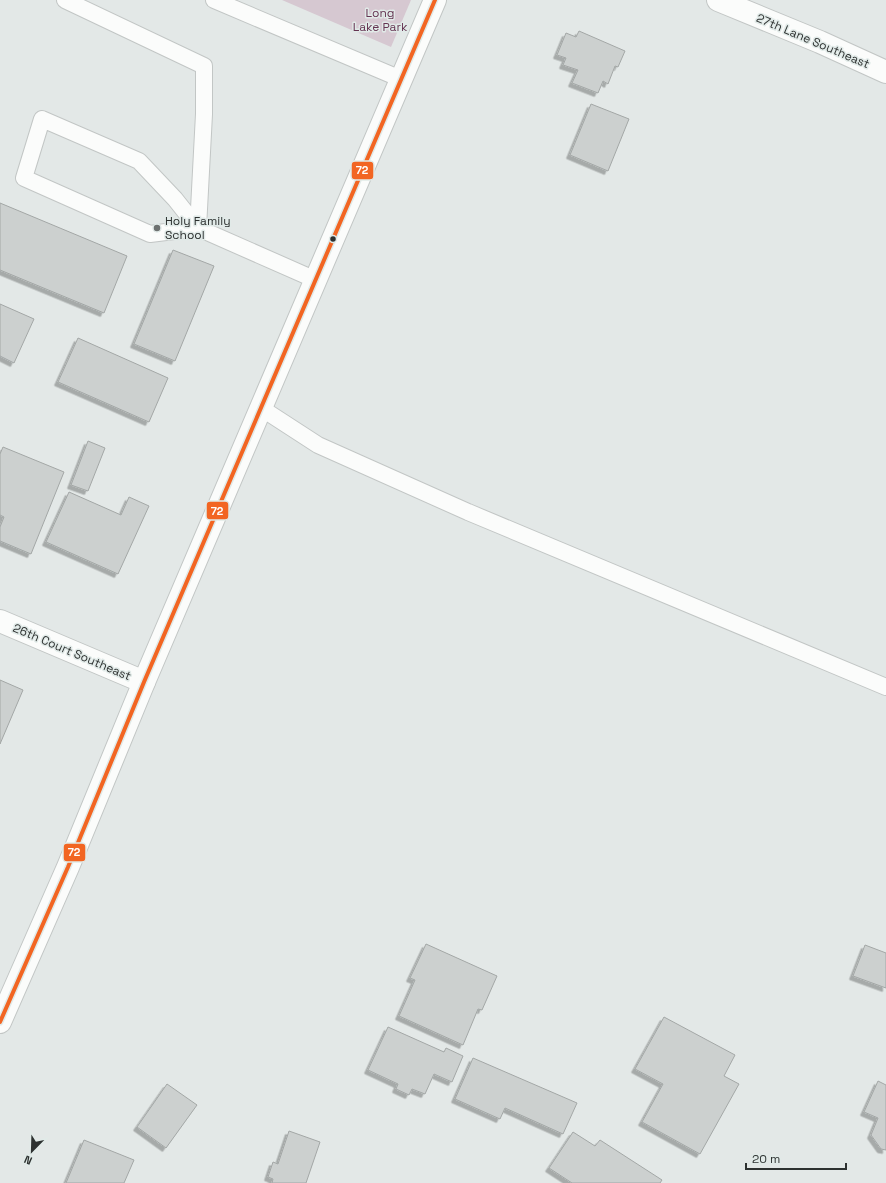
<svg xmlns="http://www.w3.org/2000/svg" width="886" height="1183" viewBox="0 0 886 1183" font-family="'Space Grotesk',sans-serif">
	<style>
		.green { fill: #d6c8d1 }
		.building { fill: #ccd0cf; stroke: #a3a7a6; filter: url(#shadow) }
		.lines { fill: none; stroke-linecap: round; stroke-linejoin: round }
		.service-casing { stroke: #c2c6c5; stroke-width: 18 }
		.minor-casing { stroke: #c2c6c5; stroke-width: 24 }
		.tertiary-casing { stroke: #c2c6c5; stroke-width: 24 }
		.service { stroke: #fbfcfb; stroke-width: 16 }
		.minor { stroke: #fbfcfb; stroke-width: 22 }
		.tertiary { stroke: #fbfcfb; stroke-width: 22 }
		.bus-1-casing { stroke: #e1eae8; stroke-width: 7 }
		.bus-1 { stroke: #f26522; stroke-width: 4 }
		.poi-dot { fill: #6d7170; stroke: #e1eae8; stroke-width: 1.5 }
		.bus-dot { fill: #2d3130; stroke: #e1eae8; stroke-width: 1.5 }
		.labels { text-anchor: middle; stroke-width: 3; stroke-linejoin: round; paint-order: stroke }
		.park-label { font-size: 12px; fill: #653452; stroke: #e1eae8 }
		.street-label { font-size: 12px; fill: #2d3130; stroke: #e1eae8 }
		.poi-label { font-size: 12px; fill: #2d3130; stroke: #e1eae8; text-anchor: start }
		.line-badge { stroke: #e1eae8; stroke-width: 1.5 }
		.badge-label { font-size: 11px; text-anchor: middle; font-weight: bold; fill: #fff }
	</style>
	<defs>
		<filter id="shadow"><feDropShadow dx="-3.5" dy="3.5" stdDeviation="0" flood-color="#0004"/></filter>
	</defs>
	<rect width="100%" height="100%" fill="#e3e8e7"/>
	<!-- green -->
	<polygon class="green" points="282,0 411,0 391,47"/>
	<!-- building -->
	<g class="building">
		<polygon points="579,31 625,51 618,67 615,66 608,84 603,81 598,93 572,83 578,70 563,65 566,58 557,55 566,33 576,37"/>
		<polygon points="591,104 629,119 608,171 570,155"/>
		<polygon points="0,203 127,256 104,313 0,270"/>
		<polygon points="173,250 214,266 175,361 134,344"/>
		<polygon points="0,304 34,319 14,363 0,356"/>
		<polygon points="78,338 168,378 149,422 58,382"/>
		<polygon points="88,441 105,448 88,491 71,485"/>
		<polygon points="3,447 64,472 31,554 0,541 0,527 4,517 0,515 0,454"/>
		<polygon points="69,492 121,515 129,497 149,506 118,574 46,542"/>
		<polygon points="0,680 23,690 0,744"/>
		<polygon points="426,944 497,976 482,1010 478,1009 463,1045 399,1016 415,980 410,978"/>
		<polygon points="865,945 886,953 886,988 853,976"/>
		<polygon points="664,1017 735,1055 724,1076 739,1084 700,1154 642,1122 663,1084 635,1069"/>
		<polygon points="388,1027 444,1052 446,1048 463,1056 452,1082 434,1074 425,1094 412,1089 409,1095 396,1089 398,1084 368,1070"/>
		<polygon points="473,1058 577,1103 563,1134 505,1108 500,1119 455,1099"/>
		<polygon points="878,1081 886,1085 886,1150 881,1149 871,1135 878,1118 864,1112"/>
		<polygon points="167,1084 197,1105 166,1148 137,1127"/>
		<polygon points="289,1131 320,1142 306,1183 272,1183 273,1179 268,1177 273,1162 278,1164"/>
		<polygon points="573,1132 595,1146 600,1140 662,1180 660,1183 572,1183 549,1168"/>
		<polygon points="84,1140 134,1160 124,1183 66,1183"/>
	</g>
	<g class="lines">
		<!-- service casing -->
		<g class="service-casing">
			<g id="service">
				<polyline points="65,0 204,66 204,114 198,228"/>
				<polyline points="214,0 401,79"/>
				<polyline points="198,228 150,234 24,178 42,119 139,161 175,199 198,228 316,280"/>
				<polyline points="261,408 318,445 468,512 886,687"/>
			</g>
		</g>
		<!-- minor casing -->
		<g class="minor-casing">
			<g id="minor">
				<polyline points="718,0 820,42 886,72"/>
				<polyline points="0,621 144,682"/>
			</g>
		</g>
		<!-- tertiary casing -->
		<g class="tertiary-casing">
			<polyline id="tertiary" points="0,1022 68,867 144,682 435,0"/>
		</g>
		<!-- service -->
		<use href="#service" class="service"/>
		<!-- minor -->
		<use href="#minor" class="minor"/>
		<!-- tertiary -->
		<use href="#tertiary" class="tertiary"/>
		<!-- bus-1 casing -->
		<g class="bus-1-casing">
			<polyline id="bus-1" points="0,1022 68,867 144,682 435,0"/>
		</g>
		<!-- bus-1 -->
		<use href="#bus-1" class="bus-1"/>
	</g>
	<!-- markers -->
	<circle class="poi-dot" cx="157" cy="228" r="4"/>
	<circle class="bus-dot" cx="333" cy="239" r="3.5"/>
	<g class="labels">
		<!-- park labels -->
		<g class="park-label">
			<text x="380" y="17">Long<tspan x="380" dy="14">Lake Park</tspan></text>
		</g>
		<!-- street labels -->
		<g class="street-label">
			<text transform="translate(813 41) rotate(23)" y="4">27th Lane Southeast</text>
			<text transform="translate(72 652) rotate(23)" y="4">26th Court Southeast</text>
		</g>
		<!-- poi labels -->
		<g class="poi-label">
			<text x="165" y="225">Holy Family<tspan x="165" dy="14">School</tspan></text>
		</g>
	</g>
	<g class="line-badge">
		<rect x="351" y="161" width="23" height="19" rx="4" fill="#f26522"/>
		<rect x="206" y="501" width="23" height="19" rx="4" fill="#f26522"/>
		<rect x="63" y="843" width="23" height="19" rx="4" fill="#f26522"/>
	</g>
	<g class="badge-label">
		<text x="362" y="174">72</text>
		<text x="217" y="515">72</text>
		<text x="74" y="856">72</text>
	</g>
	<!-- north arrow -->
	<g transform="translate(32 1151) rotate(203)" stroke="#e1eae8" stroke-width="3" paint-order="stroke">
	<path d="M0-3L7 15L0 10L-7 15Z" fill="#2d3130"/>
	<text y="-6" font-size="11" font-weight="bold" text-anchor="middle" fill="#2d3130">N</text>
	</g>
	<!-- scale -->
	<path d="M746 1163v6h100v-6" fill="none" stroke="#2d3130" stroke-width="2"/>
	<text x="752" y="1163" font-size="12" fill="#2d3130" stroke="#e1eae8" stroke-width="3" paint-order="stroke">20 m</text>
</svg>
